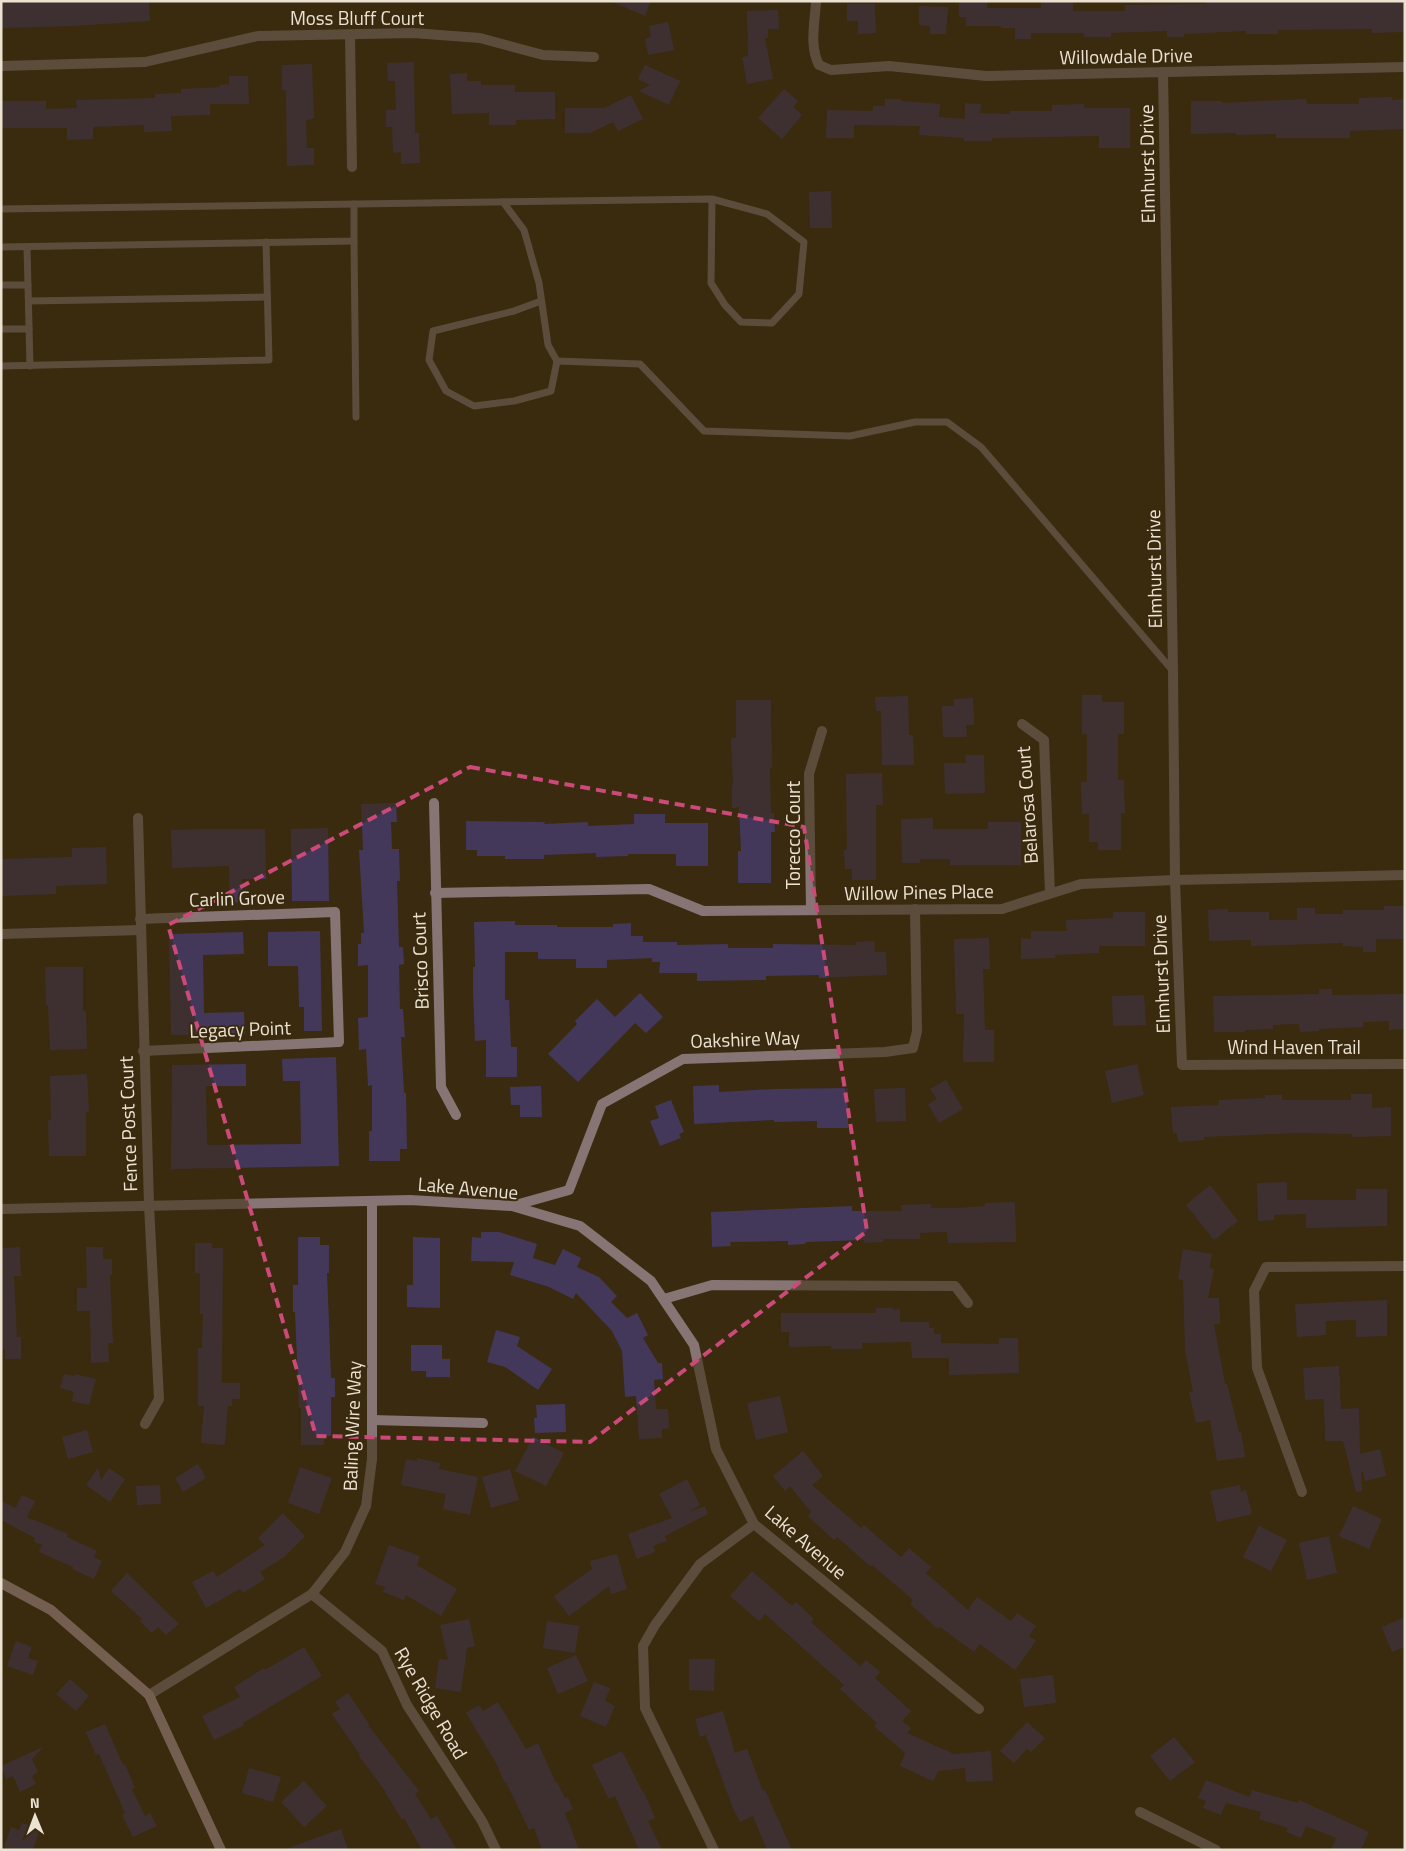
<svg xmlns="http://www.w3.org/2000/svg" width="1406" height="1851" viewBox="0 0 1406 1851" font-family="'Titillium Web',sans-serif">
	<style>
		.building { fill: #43385a }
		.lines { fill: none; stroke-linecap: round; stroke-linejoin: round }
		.service { stroke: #867574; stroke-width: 7 }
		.minor { stroke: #867574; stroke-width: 10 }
		.secondary { stroke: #b89d9d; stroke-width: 10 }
		.marked { fill: none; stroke: #cc4a79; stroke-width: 4; stroke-dasharray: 10 6; stroke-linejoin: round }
		.labels { text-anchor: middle; stroke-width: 4; stroke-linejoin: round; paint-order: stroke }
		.street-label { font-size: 19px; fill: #ebe2d2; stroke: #3a2a0f }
	</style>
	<rect width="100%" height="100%" fill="#3a2a0f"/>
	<!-- building -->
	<g class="building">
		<polygon points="1,1 149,1 150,21 73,26 1,28"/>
		<polygon points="610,1 651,1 645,16"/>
		<polygon points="959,1 987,1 987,8 1041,8 1041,1 1073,1 1073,11 1125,11 1125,5 1205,4 1205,1 1405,1 1405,32 1372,33 1372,29 1278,30 1278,34 1246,34 1246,31 1184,34 1184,37 1167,37 1167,31 1111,33 1111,37 1084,37 1084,33 1031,33 1031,39 1015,39 1015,28 1001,28 1001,26 966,26 966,17 959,17"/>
		<polygon points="847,4 875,4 876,33 858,34 858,21 847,21"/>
		<polygon points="919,6 948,7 946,34 930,34 930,26 919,25"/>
		<polygon points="778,10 779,29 768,29 768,38 765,38 773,79 747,84 742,57 748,56 747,11"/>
		<polygon points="668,22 674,50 648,55 645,39 651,37 649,26"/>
		<polygon points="414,62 415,133 419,133 420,163 401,164 401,152 393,153 392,127 386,127 386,110 396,110 395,81 388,81 387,63"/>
		<polygon points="312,64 314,119 306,120 307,148 314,148 314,165 287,166 286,90 282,90 282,65"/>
		<polygon points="645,65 680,81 669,105 639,91 650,85 638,79"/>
		<polygon points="467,73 467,81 481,81 481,85 515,85 515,92 555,92 555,119 516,120 516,125 489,125 489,113 452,114 450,74"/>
		<polygon points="229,76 248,76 249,104 210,104 210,115 171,116 172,131 144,132 144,125 93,127 93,139 67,140 67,128 1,128 1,101 46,101 46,109 77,108 76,100 155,98 155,94 181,93 181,89 220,87 220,85 229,84"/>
		<polygon points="784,89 798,101 793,107 802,115 782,139 758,118"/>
		<polygon points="631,95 643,119 618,131 613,122 590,133 565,133 565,108 604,108"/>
		<polygon points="1392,97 1392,100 1405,99 1405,129 1350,131 1350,138 1276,138 1276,134 1236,135 1236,133 1191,134 1191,101 1222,101 1222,103 1306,99 1307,104 1359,104 1359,98"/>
		<polygon points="885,99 901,99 901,101 940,104 939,117 965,119 965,103 981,104 980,113 1010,114 1010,111 1052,111 1052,105 1084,104 1084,108 1130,108 1130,148 1099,148 1099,136 992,138 992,141 964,141 964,138 919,135 920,126 854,125 854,138 826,138 827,110 873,111 873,106 885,106"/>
		<polygon points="831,191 832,228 810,228 809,192"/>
		<polygon points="1082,695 1102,695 1102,702 1124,702 1124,734 1118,734 1118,780 1124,780 1125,813 1121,813 1121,850 1098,850 1098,842 1089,842 1089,814 1082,814 1081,782 1087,782 1087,734 1082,734"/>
		<polygon points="908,696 909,735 913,735 914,765 882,765 881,711 876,711 875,697"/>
		<polygon points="973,698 974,725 966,725 967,737 943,737 942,706 954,706 954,699"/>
		<polygon points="736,700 771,700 772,768 770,768 771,813 774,813 775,832 771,832 771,883 738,883 738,851 741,851 739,807 732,808 732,785 733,785 731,738 736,738"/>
		<polygon points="965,755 984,755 985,793 945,794 944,763 966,763"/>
		<polygon points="882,773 883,805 876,805 876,880 852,880 852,869 845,869 844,850 847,850 846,774"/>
		<polygon points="396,803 397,822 391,822 392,849 399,849 400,881 397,881 399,947 403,947 404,964 399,965 400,1009 403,1009 405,1037 401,1037 404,1093 406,1093 407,1149 400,1149 400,1161 369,1161 369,1131 372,1131 372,1085 368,1086 366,1049 359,1050 358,1018 368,1017 368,965 358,966 358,944 361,944 361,933 364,933 359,850 363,850 361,804"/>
		<polygon points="634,814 665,814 665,823 708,823 708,866 676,866 676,854 628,854 628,856 596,857 596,853 544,855 544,859 505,859 505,856 477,856 477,850 466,850 466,821 545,822 544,824 588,822 588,826 634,824"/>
		<polygon points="933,818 933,829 988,829 988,822 1021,822 1021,865 950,865 950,859 920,859 920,863 902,863 901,819"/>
		<polygon points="328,828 329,901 292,901 291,829"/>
		<polygon points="205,829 265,829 266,879 242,879 243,902 230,903 229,866 172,868 171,830"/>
		<polygon points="106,847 107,884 56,886 56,894 1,896 1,859 72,857 72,848"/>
		<polygon points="1384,906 1405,906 1405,939 1376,939 1376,952 1363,952 1363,947 1343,946 1343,943 1251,946 1251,940 1209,941 1208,910 1228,909 1228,912 1269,912 1269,920 1297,920 1297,908 1315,908 1315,914 1343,914 1343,910 1384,910"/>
		<polygon points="1113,912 1145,912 1145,946 1099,946 1099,953 1055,955 1055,958 1021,959 1021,938 1031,939 1031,931 1067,931 1066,920 1113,918"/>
		<polygon points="515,921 515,925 557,925 557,927 613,927 613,924 631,923 631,936 643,936 643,942 677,942 677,945 728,944 728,948 773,948 773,944 856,945 856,942 874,941 875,952 886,952 887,975 819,978 819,975 766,976 766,980 697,981 697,973 659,973 660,962 652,962 652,958 607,960 607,968 576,968 576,959 538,959 538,952 505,952 505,1000 509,1000 511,1047 517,1047 517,1077 486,1077 486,1040 475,1041 473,990 473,967 475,967 474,922"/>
		<polygon points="320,931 322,1031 304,1031 304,1007 299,1007 298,966 268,966 268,932"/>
		<polygon points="243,932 244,954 203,955 204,1013 244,1012 245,1034 171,1035 169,934"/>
		<polygon points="989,938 990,969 983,969 985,1030 994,1030 994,1062 963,1062 964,1014 956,1014 954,939"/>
		<polygon points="45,967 83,967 83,1011 86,1011 87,1049 50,1050 48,1005 46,1005"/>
		<polygon points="1319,989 1332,989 1332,995 1405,994 1405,1029 1389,1030 1389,1021 1363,1022 1363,1027 1319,1029 1319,1031 1300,1032 1299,1024 1273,1025 1273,1029 1245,1030 1245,1032 1214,1032 1213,996 1319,994"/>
		<polygon points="640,993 663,1017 646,1033 635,1023 578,1082 548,1054 577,1024 575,1021 597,999 615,1017"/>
		<polygon points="1144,995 1146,1025 1113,1026 1112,996"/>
		<polygon points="336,1057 339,1166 171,1169 172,1065 246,1064 246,1086 206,1086 207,1145 301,1144 300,1081 283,1081 282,1059"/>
		<polygon points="1137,1064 1144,1095 1112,1103 1105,1071"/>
		<polygon points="87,1074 89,1112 86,1112 86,1156 49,1156 48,1120 51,1120 50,1076"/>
		<polygon points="946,1080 963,1109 939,1123 928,1104 937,1099 930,1089"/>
		<polygon points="719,1085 719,1092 774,1089 848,1088 848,1128 817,1128 817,1121 774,1122 774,1120 694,1124 693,1086"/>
		<polygon points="541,1086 542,1117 520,1117 520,1105 511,1105 510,1087"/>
		<polygon points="905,1088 906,1121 876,1122 874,1089"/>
		<polygon points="1351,1094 1372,1094 1372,1108 1391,1107 1391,1136 1352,1137 1352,1134 1297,1133 1204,1137 1204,1140 1178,1142 1177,1133 1173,1133 1171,1107 1219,1105 1219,1100 1265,1098 1265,1095 1282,1095 1282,1100 1351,1100"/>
		<polygon points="671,1100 684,1132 679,1134 681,1138 660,1146 650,1121 659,1118 655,1106"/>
		<polygon points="1287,1182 1287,1200 1356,1200 1356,1189 1387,1189 1387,1226 1306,1228 1306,1214 1274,1215 1274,1220 1258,1221 1257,1183"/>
		<polygon points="1210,1185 1238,1221 1214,1240 1186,1205"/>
		<polygon points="1015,1202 1016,1242 948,1243 947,1232 920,1233 920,1239 883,1239 883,1242 864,1243 864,1240 806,1242 805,1244 788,1245 788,1241 730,1242 731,1246 712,1247 711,1212 852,1206 852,1211 902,1211 901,1205 931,1204 931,1208 957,1208 985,1206 985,1203"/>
		<polygon points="481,1232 499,1232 537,1244 533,1258 555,1265 563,1249 581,1258 577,1267 599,1277 617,1296 611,1302 627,1318 637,1313 648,1335 643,1338 658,1363 662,1363 663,1379 654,1380 656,1409 668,1409 669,1428 662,1429 662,1438 639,1439 636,1396 625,1397 622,1351 612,1331 576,1293 573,1299 549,1287 510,1275 514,1262 471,1261 472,1237 481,1238"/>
		<polygon points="298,1237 320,1237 320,1245 329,1245 329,1273 327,1273 329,1322 331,1378 335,1378 335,1397 331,1397 331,1436 324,1436 324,1445 301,1445 301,1408 299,1408 295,1312 293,1312 293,1285 298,1285"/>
		<polygon points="413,1237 440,1238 440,1308 407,1307 407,1285 413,1285"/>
		<polygon points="195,1243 212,1243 212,1248 223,1248 222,1383 240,1383 240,1399 232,1399 232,1406 228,1406 225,1444 223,1445 201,1443 204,1406 198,1406 198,1348 202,1348 203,1314 200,1314 200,1273 195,1273"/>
		<polygon points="20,1247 21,1276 14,1276 17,1337 21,1337 21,1359 5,1359 5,1349 1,1349 1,1248"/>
		<polygon points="86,1247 103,1247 103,1259 112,1259 112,1275 110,1275 113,1343 108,1343 109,1362 91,1363 90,1311 77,1311 77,1288 87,1288"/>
		<polygon points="1183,1249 1212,1254 1209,1268 1214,1269 1208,1298 1219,1298 1220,1324 1214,1324 1225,1384 1227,1384 1239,1432 1241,1431 1245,1457 1217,1461 1210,1420 1196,1423 1189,1392 1193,1392 1185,1350 1183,1280 1178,1279"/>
		<polygon points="1387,1300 1387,1336 1356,1337 1356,1320 1326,1321 1326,1335 1297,1337 1295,1304"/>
		<polygon points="876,1308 893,1308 893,1310 900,1309 900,1322 929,1322 929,1328 934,1328 934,1334 941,1334 941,1343 999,1344 999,1338 1018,1338 1019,1373 949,1375 949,1358 912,1358 911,1342 862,1343 862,1349 831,1349 831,1346 789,1347 789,1332 781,1332 781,1313 876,1313"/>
		<polygon points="496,1330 520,1337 517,1346 552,1369 538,1390 505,1367 487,1362"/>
		<polygon points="411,1345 442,1345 442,1359 450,1359 450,1377 426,1377 426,1371 411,1371"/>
		<polygon points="1339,1366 1341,1409 1359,1408 1360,1454 1380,1449 1386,1476 1365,1481 1363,1471 1361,1472 1362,1491 1356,1492 1343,1441 1325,1441 1324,1399 1305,1400 1303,1368"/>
		<polygon points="64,1374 75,1376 75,1374 96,1379 89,1405 72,1401 74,1392 60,1388"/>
		<polygon points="780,1396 788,1432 756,1440 747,1403"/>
		<polygon points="565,1404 566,1432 535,1433 534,1418 537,1418 536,1405"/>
		<polygon points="87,1430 93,1452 68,1459 62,1437"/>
		<polygon points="533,1437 564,1453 546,1486 515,1471"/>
		<polygon points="803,1451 823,1476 812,1485 861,1528 864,1525 901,1557 909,1548 931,1567 926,1573 968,1610 977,1597 1011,1621 1017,1613 1036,1626 1029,1636 1036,1641 1015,1670 980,1644 974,1652 940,1627 938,1629 910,1604 913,1600 872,1565 870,1566 837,1537 834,1540 808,1516 811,1512 790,1486 785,1491 773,1476"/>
		<polygon points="417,1458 440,1463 439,1469 478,1477 470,1515 443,1509 446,1494 401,1485 406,1459 417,1461"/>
		<polygon points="198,1464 206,1478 183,1492 175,1478"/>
		<polygon points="300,1467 332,1478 319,1514 288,1503"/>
		<polygon points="98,1468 101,1480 109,1468 125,1479 110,1502 86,1485"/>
		<polygon points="510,1469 519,1500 491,1508 482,1477"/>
		<polygon points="687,1479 700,1505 689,1512 705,1506 708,1514 665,1536 667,1541 653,1546 655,1552 637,1559 628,1534 672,1518 659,1494"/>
		<polygon points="160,1485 161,1504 137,1505 136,1486"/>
		<polygon points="1240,1485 1241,1492 1246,1490 1252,1514 1217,1522 1210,1491"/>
		<polygon points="22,1495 35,1501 27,1517 68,1534 67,1537 97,1551 94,1557 102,1561 94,1579 72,1569 73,1567 39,1552 42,1545 34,1542 35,1538 1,1520 1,1501 15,1508"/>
		<polygon points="1353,1506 1382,1519 1369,1549 1339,1536"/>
		<polygon points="283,1513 305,1536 283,1558 260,1572 265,1579 243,1593 240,1589 206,1608 192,1582 213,1571 217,1577 265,1545 258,1538"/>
		<polygon points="1259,1526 1287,1540 1271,1571 1243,1557"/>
		<polygon points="1329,1536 1337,1573 1307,1580 1299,1543"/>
		<polygon points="389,1545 420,1556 417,1565 457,1589 441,1616 406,1595 404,1600 383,1592 385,1587 375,1584"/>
		<polygon points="617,1554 627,1589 611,1594 609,1586 569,1616 554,1596 592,1569 590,1561"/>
		<polygon points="752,1571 792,1606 796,1602 814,1619 811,1622 860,1666 866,1660 880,1672 875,1678 911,1711 902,1721 911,1728 907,1733 954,1754 991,1751 993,1781 966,1782 965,1768 938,1771 933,1781 900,1766 905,1753 874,1726 877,1723 840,1689 844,1685 765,1614 759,1621 730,1596"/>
		<polygon points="127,1573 179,1624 166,1635 158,1627 152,1633 140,1621 142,1619 111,1591"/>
		<polygon points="1405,1617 1405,1647 1392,1652 1382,1627"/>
		<polygon points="469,1619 475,1646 467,1648 461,1692 435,1688 439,1659 448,1660 440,1625"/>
		<polygon points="547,1621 579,1626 575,1653 543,1648"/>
		<polygon points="16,1641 32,1647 28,1658 38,1661 33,1675 7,1666"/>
		<polygon points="304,1647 322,1676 243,1723 244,1725 214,1740 202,1716 240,1697 234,1687 264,1668 265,1670"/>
		<polygon points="576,1655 588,1681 558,1694 547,1668"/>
		<polygon points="689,1659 715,1659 714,1691 689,1690"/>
		<polygon points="1053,1675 1056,1703 1024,1707 1020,1679"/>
		<polygon points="70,1679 89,1696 76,1711 56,1694"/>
		<polygon points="594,1682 610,1688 605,1701 615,1706 606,1727 580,1716"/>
		<polygon points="348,1693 369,1724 368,1725 419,1791 415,1794 431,1819 437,1816 457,1850 422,1850 404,1818 402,1820 385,1792 386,1792 359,1756 360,1755 332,1714 340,1709 335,1702"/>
		<polygon points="498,1702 526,1749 538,1743 556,1783 557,1782 565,1798 568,1797 573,1809 565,1813 579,1850 542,1850 534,1828 529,1830 506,1782 505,1783 496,1763 466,1713 479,1705 483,1711"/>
		<polygon points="723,1711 735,1753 747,1749 763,1791 765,1790 792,1850 767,1850 753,1816 740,1822 732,1806 709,1743 708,1743 706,1735 700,1737 695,1719"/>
		<polygon points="1027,1722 1045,1738 1031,1752 1027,1749 1014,1763 1000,1751"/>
		<polygon points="105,1724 123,1765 125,1764 135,1788 132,1789 145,1816 150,1813 157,1826 133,1837 122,1815 125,1813 99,1754 96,1755 86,1732"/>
		<polygon points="1174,1737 1195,1762 1170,1781 1150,1756"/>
		<polygon points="43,1747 32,1759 38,1772 32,1776 36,1784 20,1792 13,1776 6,1779 1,1766"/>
		<polygon points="622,1751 643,1793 644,1792 655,1818 648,1821 662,1850 639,1850 615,1796 609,1799 592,1765"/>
		<polygon points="249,1768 281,1777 273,1802 242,1793"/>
		<polygon points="1206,1780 1250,1797 1252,1790 1298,1803 1299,1800 1369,1832 1361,1850 1331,1850 1336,1838 1306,1826 1301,1838 1286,1832 1288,1828 1259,1819 1261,1812 1226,1803 1221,1815 1203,1808 1206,1801 1198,1798"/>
		<polygon points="304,1781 327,1806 304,1827 281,1802"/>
		<polygon points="22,1823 40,1829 33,1850 13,1850 4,1847 11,1827 19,1830"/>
		<polygon points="341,1829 348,1850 289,1850 288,1848"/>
	</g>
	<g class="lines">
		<!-- service -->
		<g class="service">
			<polyline points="503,202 524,230 539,283 548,345 557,361 551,391 514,401 474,406 446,391 429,360 433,331 514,311 541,301"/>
			<polyline points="1,209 712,199 767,214 804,242 799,294 772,323 741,322 725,305 711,283 712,199"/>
			<polyline points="354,241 356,417"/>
			<polyline points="1,247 354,241 354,204"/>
			<polyline points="27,247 30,366"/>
			<polyline points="1,285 28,285"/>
			<polyline points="29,301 267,297"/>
			<polyline points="1,329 29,329"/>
			<polyline points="557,361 640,364 704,431 850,436 915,422 947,422 981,447 1173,671"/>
			<polyline points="1,366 269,360 266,242"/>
		</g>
		<!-- minor -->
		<g class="minor">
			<path d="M 816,1 C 815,23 809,45 819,65 L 831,70 L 889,66 L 986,76 L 1405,67"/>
			<polyline points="350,35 352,167"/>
			<polyline points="1,66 145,62 258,36 413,33 480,38 543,55 594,57"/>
			<polyline points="1163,72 1173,671 1175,880 1182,1065 1405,1064"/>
			<polyline points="1022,724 1044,740 1050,893"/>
			<polyline points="434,803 441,1087 456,1115"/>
			<polyline points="138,818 149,1205 159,1399 145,1424"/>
			<polyline points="435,893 649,889 703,911 1002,909 1081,884 1175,880 1405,875"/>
			<polyline points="811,910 809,774 822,731"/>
			<polyline points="140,919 335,912 339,1042 143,1051"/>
			<polyline points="1,934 141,930"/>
			<polyline points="512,1206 569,1190 602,1104 683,1059 885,1052 913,1048 917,1031 915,909"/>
			<polyline points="1,1209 410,1200 512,1206 580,1226 651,1281 694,1345 716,1449 754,1524 979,1709"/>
			<polyline points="664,1299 712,1285 955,1286 968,1303"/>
			<polyline points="372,1420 483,1423"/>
			<polyline points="1302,1492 1257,1368 1254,1291 1266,1267 1405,1266"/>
			<polyline points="312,1594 382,1651 407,1705 482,1821 496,1850"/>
			<polyline points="149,1695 312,1594 345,1552 366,1506 372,1459 372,1201"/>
			<polyline points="1140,1812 1216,1850"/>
			<polyline points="714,1850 645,1708 643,1646 655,1625 700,1564 754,1524"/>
		</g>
		<!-- secondary -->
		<polyline class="secondary" points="1,1583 51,1610 149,1695 221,1850"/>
	</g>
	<!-- marked area -->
	<path d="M0 0H1406V1851H0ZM 470,767 L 804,827 L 867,1231 L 590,1442 L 316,1436 L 168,925 Z" fill="#3a2a0f" fill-opacity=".55" fill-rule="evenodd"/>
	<path class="marked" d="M 470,767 L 804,827 L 867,1231 L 590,1442 L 316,1436 L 168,925 Z"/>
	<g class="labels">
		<!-- street labels -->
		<g class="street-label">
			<text x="357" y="25">Moss Bluff Court</text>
			<text transform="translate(1126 56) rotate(-1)" y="7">Willowdale Drive</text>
			<text transform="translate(1147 164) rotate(-91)" y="7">Elmhurst Drive</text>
			<text transform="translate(1154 569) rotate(-91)" y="7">Elmhurst Drive</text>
			<text transform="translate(1027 805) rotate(-94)" y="7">Belarosa Court</text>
			<text transform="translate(793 835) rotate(-90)" y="7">Torecco Court</text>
			<text transform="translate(919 892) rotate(-1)" y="7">Willow Pines Place</text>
			<text transform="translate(237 898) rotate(-2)" y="7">Carlin Grove</text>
			<text transform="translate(420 961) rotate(-92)" y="7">Brisco Court</text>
			<text transform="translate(1161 974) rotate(-92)" y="7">Elmhurst Drive</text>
			<text transform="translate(240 1029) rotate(-2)" y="7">Legacy Point</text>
			<text transform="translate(745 1039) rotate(-2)" y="7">Oakshire Way</text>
			<text x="1294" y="1054">Wind Haven Trail</text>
			<text transform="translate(128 1124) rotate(-92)" y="7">Fence Post Court</text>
			<text transform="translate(468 1188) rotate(5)" y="7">Lake Avenue</text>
			<text transform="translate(352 1426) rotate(-88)" y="7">Baling Wire Way</text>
			<text transform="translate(806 1542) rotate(41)" y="7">Lake Avenue</text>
			<text transform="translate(431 1703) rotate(60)" y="7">Rye Ridge Road</text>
		</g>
	</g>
	<!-- border -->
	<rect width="1406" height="1851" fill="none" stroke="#ebe2d2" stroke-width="5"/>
	<!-- north arrow -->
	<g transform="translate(35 1816) rotate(359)" stroke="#3a2a0f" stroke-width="4" paint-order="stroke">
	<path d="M0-4L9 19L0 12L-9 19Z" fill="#ebe2d2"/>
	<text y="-8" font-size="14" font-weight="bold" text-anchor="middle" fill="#ebe2d2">N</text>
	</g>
</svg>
